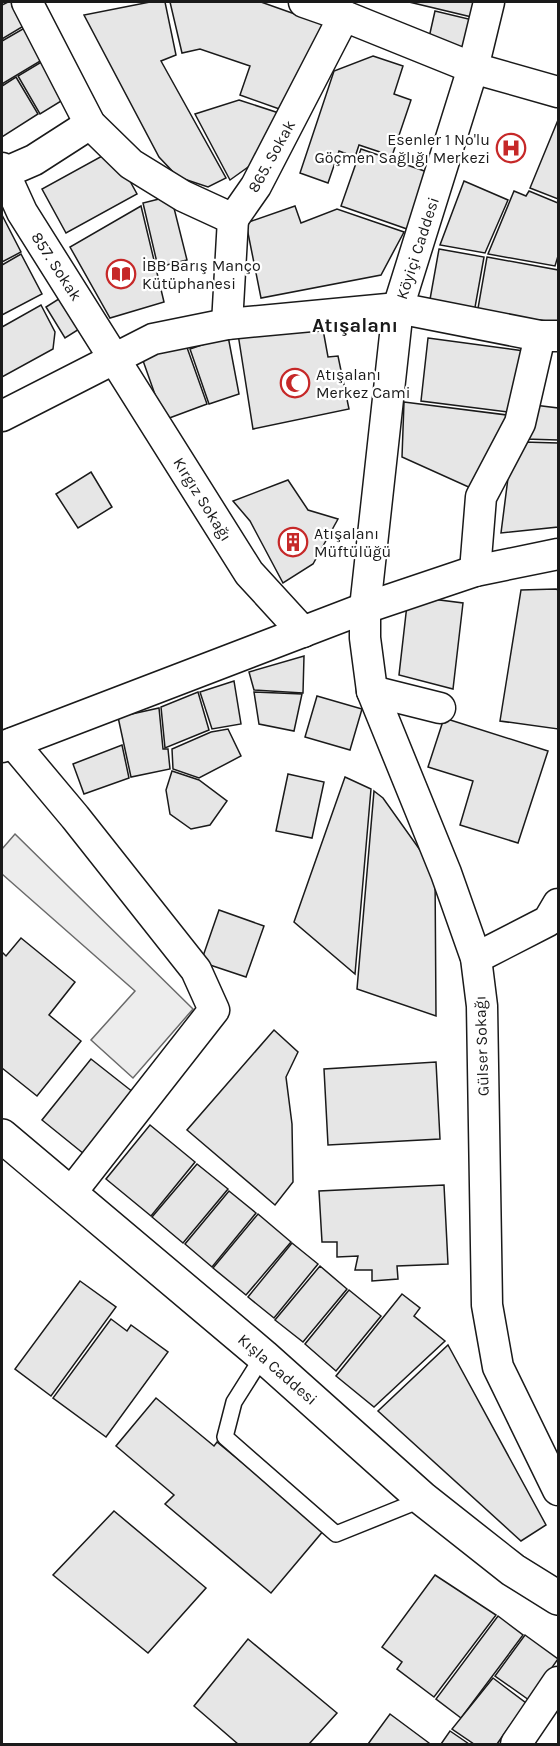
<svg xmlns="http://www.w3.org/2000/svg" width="560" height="1746" viewBox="0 0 560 1746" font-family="Karla,sans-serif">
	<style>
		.parking { fill: #ededed; stroke: #6a6a6a; stroke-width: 1.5 }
		.building { fill: #e6e6e6; stroke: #1a1a1a; stroke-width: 1.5 }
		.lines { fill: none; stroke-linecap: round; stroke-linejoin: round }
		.lane-casing { stroke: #1a1a1a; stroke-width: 18 }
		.street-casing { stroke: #1a1a1a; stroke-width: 33 }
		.secondary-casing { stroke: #1a1a1a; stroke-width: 36 }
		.lane { stroke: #fff; stroke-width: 15 }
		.street { stroke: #fff; stroke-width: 30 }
		.secondary { stroke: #fff; stroke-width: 33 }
		.labels { text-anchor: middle; stroke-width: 4.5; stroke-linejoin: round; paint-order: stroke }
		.poi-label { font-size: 16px; fill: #1a1a1a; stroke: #fff; text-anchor: start }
		.street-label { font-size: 16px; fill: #1a1a1a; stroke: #fff }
		.quarter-label { font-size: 20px; font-weight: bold; fill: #1a1a1a; stroke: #fff }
	</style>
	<rect width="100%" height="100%" fill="#fff"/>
	<!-- parking -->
	<polygon class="parking" points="15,834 193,1009 133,1078 91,1040 135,991 2,874 2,849"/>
	<!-- building -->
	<g class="building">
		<polygon points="8,2 14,2 27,24 2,39 2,5"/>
		<polygon points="150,2 165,2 176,55 161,61 226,178 208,187 178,177 159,157 84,15"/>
		<polygon points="170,2 261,2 323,24 285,111 240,95 250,66 200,49 182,53"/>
		<polygon points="409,2 483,2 480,19"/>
		<polygon points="435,11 481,22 474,52 428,42"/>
		<polygon points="28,26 47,57 2,84 2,41"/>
		<polygon points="373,56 403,66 394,94 411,100 392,156 359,145 355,157 339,151 328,183 300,173 334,71"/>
		<polygon points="48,58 71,95 40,114 18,76"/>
		<polygon points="16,77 38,114 2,137 2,86"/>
		<polygon points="239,100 285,115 269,152 230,180 195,114"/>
		<polygon points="558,120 558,199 530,188"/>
		<polygon points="361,149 433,174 407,229 341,206"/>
		<polygon points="113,150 137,194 66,233 42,189"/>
		<polygon points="464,181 508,200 485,253 440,245"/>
		<polygon points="514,191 526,196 529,191 558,203 558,256 555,266 488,254"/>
		<polygon points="171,196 187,260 158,267 143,203"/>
		<polygon points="141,206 164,302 110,318 70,247"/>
		<polygon points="295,206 301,223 337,209 404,232 381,275 261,298 246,223"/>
		<polygon points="2,215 21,252 2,262"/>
		<polygon points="439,249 484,257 474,313 429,305"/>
		<polygon points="21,254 42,294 2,315 2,265"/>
		<polygon points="487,257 558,270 558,322 477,314"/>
		<polygon points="73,290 92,321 65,338 46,307"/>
		<polygon points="41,305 55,332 53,349 2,377 2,327"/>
		<polygon points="322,324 328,357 338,356 349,409 253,429 238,334"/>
		<polygon points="228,336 239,394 209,404 190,349"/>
		<polygon points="428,338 524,351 516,413 421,401"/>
		<polygon points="184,339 207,404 164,420 141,355"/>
		<polygon points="404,402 515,416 473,489 402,457"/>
		<polygon points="534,405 558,408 558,440 525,439"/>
		<polygon points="523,442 558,443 558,527 501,533 508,478"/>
		<polygon points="91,472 112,507 78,528 56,494"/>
		<polygon points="288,480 308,510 338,519 313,564 283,583 250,521 233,501"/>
		<polygon points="556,589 558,590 558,729 500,721 521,590"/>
		<polygon points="408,596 463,603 453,689 399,675"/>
		<polygon points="304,656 303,693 254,690 249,672"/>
		<polygon points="234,681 241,724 212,729 200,692"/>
		<polygon points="198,692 209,730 165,748 161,707"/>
		<polygon points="254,692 302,694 294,731 259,724"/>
		<polygon points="317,696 362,709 350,750 305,737"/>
		<polygon points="159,708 163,749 168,749 170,769 131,777 118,717"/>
		<polygon points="444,718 548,751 518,843 460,825 473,781 428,767"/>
		<polygon points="228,729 241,756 199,778 173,769 172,749 211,732"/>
		<polygon points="122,745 129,778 84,794 73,764"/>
		<polygon points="172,771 199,780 227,801 210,825 191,829 170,814 166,790"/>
		<polygon points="288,774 324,782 312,838 276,831"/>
		<polygon points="345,777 371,789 355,974 294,922"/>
		<polygon points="374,791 383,798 435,871 436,1016 357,989"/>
		<polygon points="219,910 264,926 246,977 201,962"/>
		<polygon points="21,938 75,982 49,1015 81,1041 37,1096 2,1068 2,952 6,956"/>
		<polygon points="274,1030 298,1052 286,1077 292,1124 293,1182 275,1205 187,1130"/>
		<polygon points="91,1059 138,1096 89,1158 42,1120"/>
		<polygon points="436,1062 440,1139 328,1145 324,1069"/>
		<polygon points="150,1125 195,1162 151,1216 106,1179"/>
		<polygon points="197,1164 228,1189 183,1243 152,1217"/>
		<polygon points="444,1185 448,1264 397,1266 398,1279 372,1281 372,1270 355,1270 358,1256 337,1257 337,1242 322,1242 319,1191"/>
		<polygon points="229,1191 256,1213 212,1267 185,1244"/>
		<polygon points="258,1214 291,1242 246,1295 213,1268"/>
		<polygon points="292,1243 318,1264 274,1318 248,1297"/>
		<polygon points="320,1266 347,1289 303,1342 275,1320"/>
		<polygon points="80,1281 116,1307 51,1396 15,1369"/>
		<polygon points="349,1290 381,1316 336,1371 305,1344"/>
		<polygon points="402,1294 420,1308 414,1316 445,1341 374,1407 336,1376"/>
		<polygon points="111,1319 127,1331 131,1325 168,1352 106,1437 53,1398"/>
		<polygon points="448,1345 546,1525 521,1541 378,1411"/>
		<polygon points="156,1398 214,1446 217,1442 324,1530 271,1593 165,1504 174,1495 116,1446"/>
		<polygon points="114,1511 206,1588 148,1653 53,1575"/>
		<polygon points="435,1575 496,1615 434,1697 397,1669 402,1662 382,1647"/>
		<polygon points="498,1616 523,1635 461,1718 436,1699"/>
		<polygon points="525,1635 558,1659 529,1700 495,1676"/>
		<polygon points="248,1639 337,1713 309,1744 238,1744 194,1706"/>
		<polygon points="493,1678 526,1703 497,1744 474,1744 452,1729"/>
		<polygon points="390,1714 429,1743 428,1744 368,1744"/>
		<polygon points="450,1731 469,1744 441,1744"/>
	</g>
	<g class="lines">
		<!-- lane casing -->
		<g class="lane-casing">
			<polyline id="lane" points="263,1356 234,1402 225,1437 336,1534 423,1499"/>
		</g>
		<!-- street casing -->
		<g class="street-casing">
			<g id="street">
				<polyline points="27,2 90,124 131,164 183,196 233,219 256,186 344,16 473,68 558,92"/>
				<polyline points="304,2 344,16"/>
				<polyline points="489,2 473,68 398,308 365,608 365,638 372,691 446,873 476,958 482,1006 487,1305 498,1367 558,1490"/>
				<polyline points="2,168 22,212 249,573 303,632"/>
				<polyline points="4,173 34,160 90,124"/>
				<polyline points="227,324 233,219"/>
				<polyline points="2,416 153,339 227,324 398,308 540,336 558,336"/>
				<polyline points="475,571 481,497 520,423 540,336"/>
				<polyline points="372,691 440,708"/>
				<polyline points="13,743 75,817 196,970 214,1010 70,1194"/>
				<polyline points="2,747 365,608 475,571 558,554"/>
				<polyline points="476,958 548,921 558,904"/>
				<polyline points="516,1744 558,1682"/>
			</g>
		</g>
		<!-- secondary casing -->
		<g class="secondary-casing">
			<polyline id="secondary" points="2,1136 263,1356 423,1499 513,1570 558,1598"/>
		</g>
		<!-- lane -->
		<use href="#lane" class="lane"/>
		<!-- street -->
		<use href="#street" class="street"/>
		<!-- secondary -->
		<use href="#secondary" class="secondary"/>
	</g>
	<!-- icons -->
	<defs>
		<g id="hospital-ring" transform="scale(1.5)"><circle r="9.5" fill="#fff" stroke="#c62828" stroke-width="1.5"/><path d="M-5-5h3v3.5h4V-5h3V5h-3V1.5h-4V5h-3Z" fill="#c62828"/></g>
		<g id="library-ring" transform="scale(1.5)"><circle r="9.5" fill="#fff" stroke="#c62828" stroke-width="1.5"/><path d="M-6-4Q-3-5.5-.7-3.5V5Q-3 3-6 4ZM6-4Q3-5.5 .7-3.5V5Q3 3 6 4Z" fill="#c62828"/></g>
		<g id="mosque-ring" transform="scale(1.5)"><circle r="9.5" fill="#fff" stroke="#c62828" stroke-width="1.5"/><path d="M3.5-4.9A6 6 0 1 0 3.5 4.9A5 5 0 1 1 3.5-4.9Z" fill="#c62828"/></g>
		<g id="building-ring" transform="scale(1.5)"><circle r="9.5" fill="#fff" stroke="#c62828" stroke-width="1.5"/><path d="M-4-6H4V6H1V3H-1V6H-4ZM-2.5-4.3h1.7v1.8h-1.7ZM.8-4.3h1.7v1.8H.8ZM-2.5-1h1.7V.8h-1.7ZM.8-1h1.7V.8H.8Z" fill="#c62828"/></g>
	</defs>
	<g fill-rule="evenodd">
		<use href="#hospital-ring" x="511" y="148"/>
		<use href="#library-ring" x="121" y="274"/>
		<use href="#mosque-ring" x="295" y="383"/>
		<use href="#building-ring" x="293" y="542"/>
	</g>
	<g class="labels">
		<!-- poi labels -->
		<g class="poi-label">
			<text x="490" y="145" text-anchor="end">Esenler 1 No'lu<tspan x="490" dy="18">Göçmen Sağlığı Merkezi</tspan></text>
			<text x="142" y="271">İBB Barış Manço<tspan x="142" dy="18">Kütüphanesi</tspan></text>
			<text x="316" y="380">Atışalanı<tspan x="316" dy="18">Merkez Cami</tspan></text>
			<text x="314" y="539">Atışalanı<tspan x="314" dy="18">Müftülüğü</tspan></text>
		</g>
		<!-- street labels -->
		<g class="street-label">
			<text transform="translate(271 156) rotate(-61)" y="6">865. Sokak</text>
			<text transform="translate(417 248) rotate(-72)" y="6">Köyiçi Caddesi</text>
			<text transform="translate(57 266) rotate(57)" y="6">857. Sokak</text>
			<text transform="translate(203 499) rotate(58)" y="6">Kırgız Sokağı</text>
			<text transform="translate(481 1046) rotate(-92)" y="6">Gülser Sokağı</text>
			<text transform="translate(278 1369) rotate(41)" y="6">Kışla Caddesi</text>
		</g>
		<!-- quarter labels -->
		<g class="quarter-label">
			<text x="355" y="332">Atışalanı</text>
		</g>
	</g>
	<!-- border -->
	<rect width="560" height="1746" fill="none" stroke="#1a1a1a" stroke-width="6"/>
</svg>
